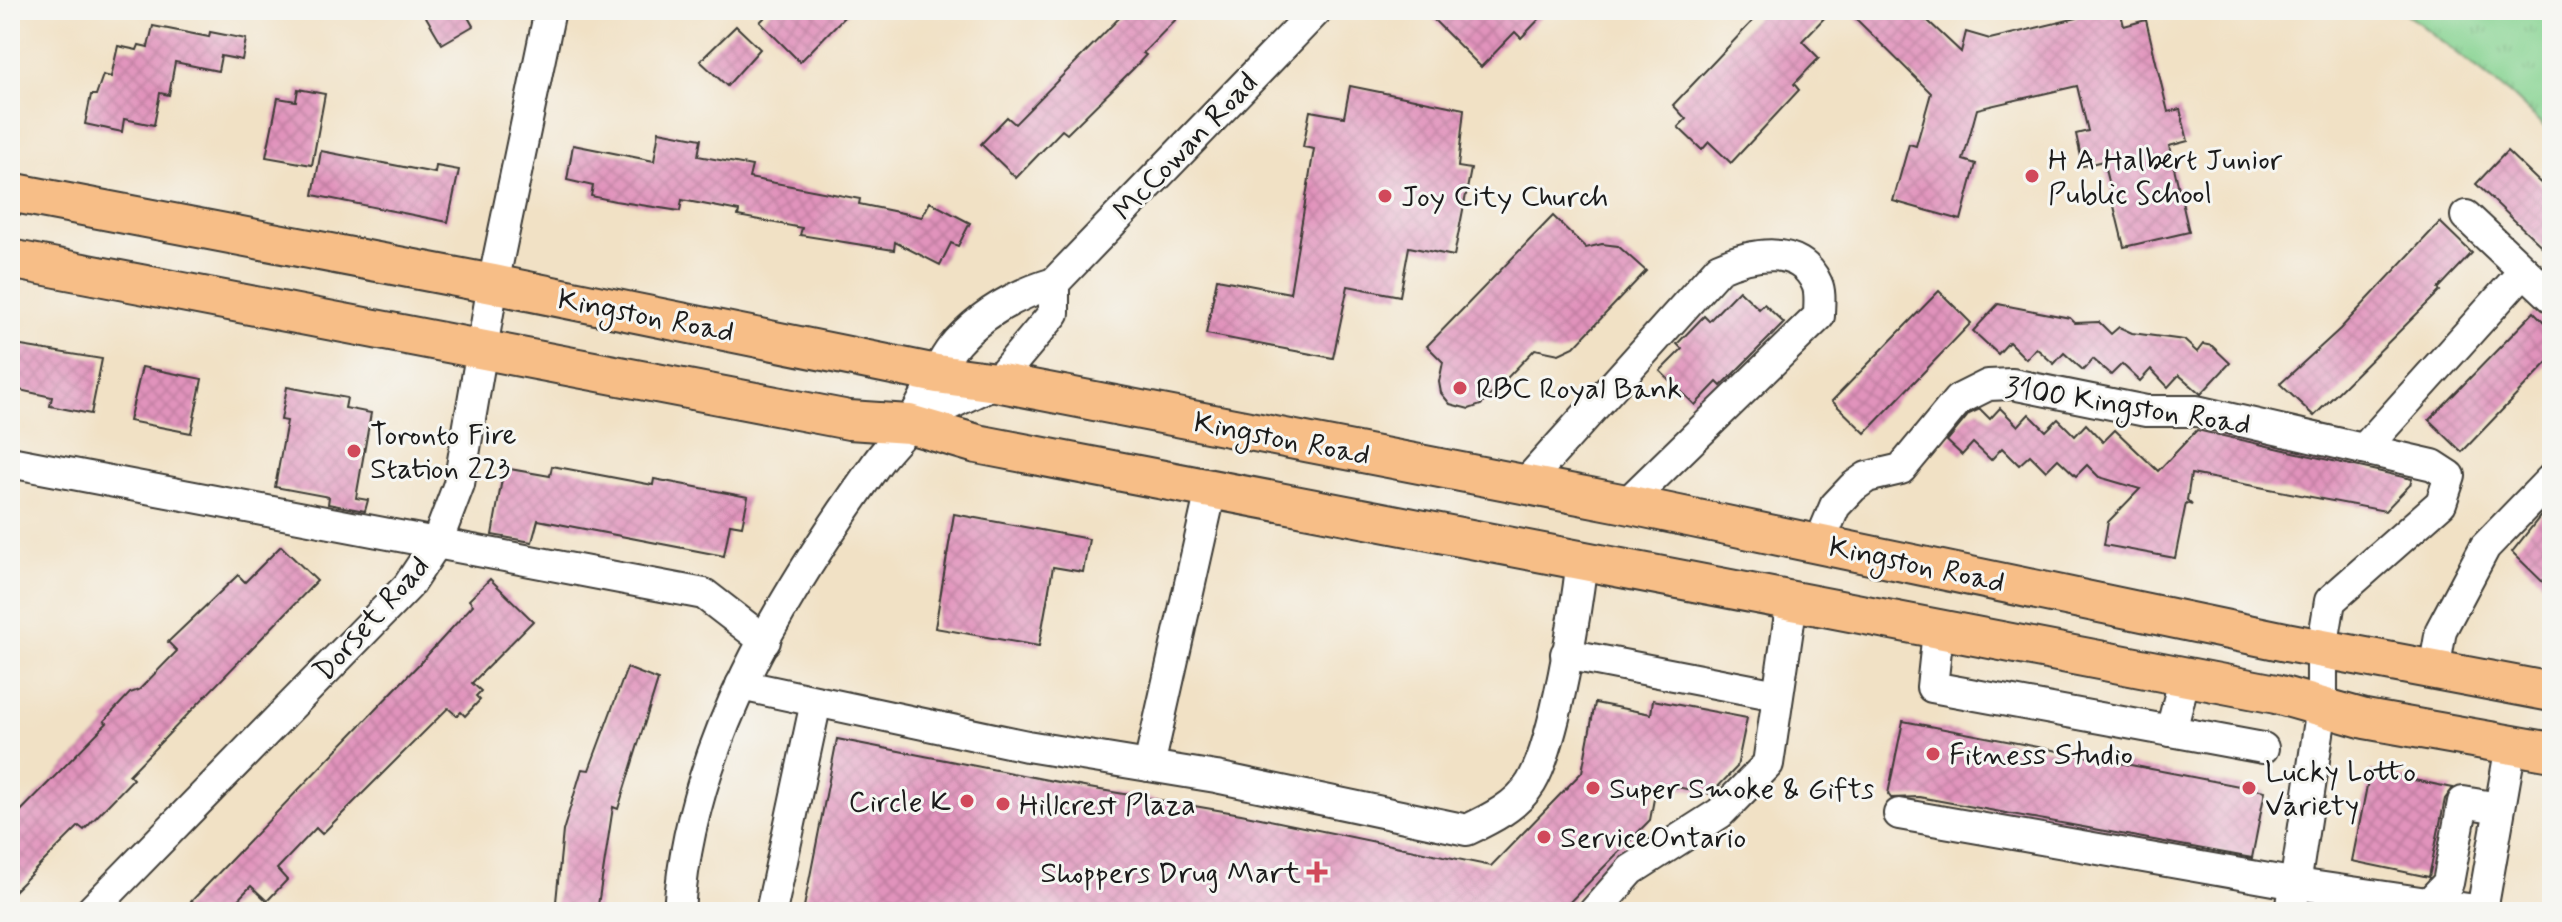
<svg xmlns="http://www.w3.org/2000/svg" width="2562" height="922" viewBox="0 0 2562 922" font-family="Mynerve,sans-serif">
	<style>
		.park { fill: url(#park-tufts); stroke: #517856; stroke-width: 2 }
		.building { fill: url(#building-cross-hatch) }
		.lines { fill: none; stroke-linecap: round; stroke-linejoin: round }
		.minor-casing { stroke: #3c3a35; stroke-width: 34 }
		.major-casing { stroke: #3c3a35; stroke-width: 42 }
		.minor { stroke: #fff; stroke-width: 30 }
		.major { stroke: #f7be87; stroke-width: 38 }
		.poi-dot { fill: #d1495b; stroke: #f6f6f2; stroke-width: 3 }
		.labels { text-anchor: middle; stroke-width: 6; stroke-linejoin: round; paint-order: stroke }
		.street-label { font-size: 30px; fill: #1c1c1c; stroke: #f6f6f2 }
		.poi-label { font-size: 30px; fill: #1c1c1c; stroke: #f6f6f2; text-anchor: start }
	</style>
	<defs>
		<pattern id="park-tufts" width="24" height="20" patternUnits="userSpaceOnUse" patternTransform="scale(2)"><rect width="24" height="20" fill="#86d391"/><path d="M3 7l-1-3M5 7V3M7 7l1-3M15 17l-1-3M17 17v-4M19 17l1-3" fill="none" stroke="#73b57c"/></pattern>
		<pattern id="building-cross-hatch" width="8" height="8" patternUnits="userSpaceOnUse" patternTransform="scale(2)"><rect width="8" height="8" fill="#e193bc"/><path d="M0 0l8 8M0 8l8-8" fill="none" stroke="#c07ea1"/></pattern>
	</defs>
	<rect width="100%" height="100%" fill="#f6f6f2"/>
	<filter id="ink" filterUnits="userSpaceOnUse"><feTurbulence type="fractalNoise" baseFrequency=".0125" numOctaves="2"/><feDisplacementMap in="SourceGraphic" scale="16" xChannelSelector="R" yChannelSelector="G"/><feConvolveMatrix kernelMatrix="1 2 1 2 8 2 1 2 1" color-interpolation-filters="sRGB"/></filter>
	<filter id="wash" filterUnits="userSpaceOnUse"><feTurbulence type="fractalNoise" baseFrequency=".006" numOctaves="4" result="noise"/><feDisplacementMap in="SourceGraphic" scale="32" xChannelSelector="R" yChannelSelector="G"/><feGaussianBlur stdDeviation="1.8" result="paint"/><feColorMatrix in="noise" values="0 0 0 0 0 0 0 0 0 0 0 0 0 0 0 0 0 1.4 0 .05"/><feComposite in="paint" operator="in"/></filter>
	<g filter="url(#wash)">
		<rect width="100%" height="100%" fill="#f1e1c5"/>
		<!-- park -->
		<polygon class="park" points="2402,10 2552,10 2552,134 2511,95"/>
		<g id="blocks">
			<!-- building -->
			<g class="building">
				<polygon points="422,10 464,10 473,26 442,44"/>
				<polygon points="772,10 851,10 800,62 760,22"/>
				<polygon points="1127,10 1185,10 1143,53 1146,55 1134,68 1067,134 1062,130 1016,178 981,144 1007,117 1015,124"/>
				<polygon points="1424,10 1548,10 1521,38 1515,32 1481,67"/>
				<polygon points="1763,10 1832,10 1802,41 1819,58 1794,84 1799,90 1731,163 1709,142 1702,150 1678,127 1686,119 1673,105"/>
				<polygon points="1847,10 1921,10 1914,17 1928,21 1961,52 1966,32 1990,39 2077,18 2075,10 2120,10 2124,26 2146,20 2168,112 2180,109 2188,141 2169,146 2189,232 2124,247 2103,161 2083,166 2076,134 2088,131 2077,86 1977,109 1963,160 1976,164 1961,220 1893,201 1909,144 1916,146 1931,93"/>
				<polygon points="153,26 209,37 210,32 246,39 242,60 221,56 218,71 175,62 169,95 160,93 154,125 124,119 122,132 85,124 91,95 96,95 103,75 111,77 118,46 137,50 139,45 148,47"/>
				<polygon points="736,26 760,49 727,86 700,61"/>
				<polygon points="1350,86 1464,109 1458,167 1471,169 1454,256 1409,247 1400,296 1348,286 1333,358 1206,334 1217,279 1290,293 1314,149 1303,147 1310,111 1344,117"/>
				<polygon points="298,89 325,94 312,165 266,157 278,98 296,101"/>
				<polygon points="659,131 701,139 698,156 752,166 749,178 860,199 859,204 922,217 930,202 970,223 958,246 951,243 940,265 895,242 894,250 800,235 802,228 738,216 739,211 682,200 680,211 615,201 591,196 593,186 567,180 573,145 654,161"/>
				<polygon points="321,151 435,173 436,166 459,170 448,222 313,195"/>
				<polygon points="2507,151 2552,194 2552,256 2476,184"/>
				<polygon points="1553,216 1586,248 1602,244 1618,246 1646,271 1574,347 1559,354 1535,349 1481,405 1469,409 1450,404 1441,393 1439,382 1443,362 1427,346"/>
				<polygon points="2440,222 2472,253 2438,289 2440,291 2314,416 2280,384 2340,329"/>
				<polygon points="1739,290 1759,309 1764,304 1784,323 1721,386 1717,382 1695,405 1660,371 1682,349 1677,344 1704,316 1709,321"/>
				<polygon points="1939,291 1971,323 1865,433 1832,401"/>
				<polygon points="1998,304 2070,318 2075,323 2099,322 2111,334 2119,327 2132,333 2184,340 2197,352 2203,344 2212,346 2230,363 2201,394 2179,375 2168,387 2151,369 2140,381 2122,364 2111,375 2093,359 2083,370 2064,353 2054,364 2036,348 2026,359 2009,342 1998,354 1973,331"/>
				<polygon points="2534,312 2552,330 2552,358 2462,452 2429,420"/>
				<polygon points="15,345 102,359 91,414 50,406 52,397 10,388 10,350 14,351"/>
				<polygon points="142,367 202,379 191,433 129,421"/>
				<polygon points="287,387 347,398 345,408 371,413 356,498 368,500 365,511 328,504 329,497 275,487 287,421 281,420"/>
				<polygon points="2000,408 2018,426 2029,414 2046,431 2058,419 2075,436 2086,424 2103,442 2115,430 2158,471 2197,430 2412,479 2410,485 2385,511 2191,474 2187,500 2192,505 2186,503 2175,558 2104,545 2108,522 2140,489 2099,477 2087,465 2076,476 2058,459 2046,471 2030,455 2019,465 2002,448 1991,460 1973,443 1962,455 1947,441 1969,414 1980,409 1990,419"/>
				<polygon points="552,466 653,485 654,479 748,497 742,526 730,524 724,556 538,520 532,542 492,535 504,468 550,476"/>
				<polygon points="2552,511 2552,591 2512,552 2543,513 2546,517"/>
				<polygon points="954,514 1089,539 1083,572 1053,567 1039,646 935,628"/>
				<polygon points="281,546 317,581 129,775 133,779 84,830 79,826 10,895 10,822 107,723 104,721 130,693 139,690 177,651 168,642 238,575 245,582"/>
				<polygon points="490,579 533,621 472,683 481,691 476,696 480,700 465,716 461,712 457,716 448,708 322,834 316,828 277,869 287,880 267,901 251,886 226,912 181,912 422,661 473,605 469,600"/>
				<polygon points="627,668 658,680 618,809 613,807 597,912 555,912 563,831 582,769 589,770"/>
				<polygon points="1653,700 1747,718 1737,767 1711,794 1657,783 1650,820 1560,912 803,912 837,739 1089,788 1241,814 1491,866 1582,772 1595,703 1651,714"/>
				<polygon points="1903,721 2265,791 2252,858 1919,797 1891,798 1888,794"/>
				<polygon points="2370,771 2453,788 2445,799 2429,877 2352,861"/>
			</g>
		</g>
	</g>
	<g filter="url(#ink)">
		<use href="#blocks" fill-opacity="0" stroke="#3c3a35" stroke-width="2"/>
		<g class="lines">
			<!-- minor casing -->
			<g class="minor-casing">
				<g id="minor">
					<polyline points="2466,216 2552,297"/>
					<polyline points="909,424 996,382 1054,313 1054,283"/>
					<polyline points="2364,449 2524,271"/>
					<polyline points="10,462 704,594 765,641"/>
					<path d="M 1523,486 L 1719,268 C 1751,254 1800,243 1817,284 C 1821,293 1819,306 1819,316 L 1626,504"/>
					<polyline points="1819,544 1835,506 1853,487 1867,477 1901,469 1958,400 1988,385 2012,384 2146,411 2197,411 2433,465 2450,476 2441,503 2330,601 2322,649 2322,707 2291,912"/>
					<polyline points="1938,631 1932,687 2171,731 2185,676"/>
					<polyline points="1566,654 1777,695"/>
					<polyline points="2434,671 2441,630 2485,547 2552,478"/>
					<path d="M 741,685 L 1027,746 L 1216,777 L 1467,830 C 1490,819 1517,806 1531,783 C 1556,741 1576,611 1582,560"/>
					<polyline points="2171,731 2263,748"/>
					<polyline points="1149,766 1211,490"/>
					<polyline points="1899,814 2297,884 2482,911 2511,745"/>
					<polyline points="2430,902 2448,883 2463,802 2499,808"/>
					<polyline points="90,912 408,586 437,542 459,484 493,284 550,10"/>
					<path d="M 679,912 C 689,746 782,595 877,463 C 886,450 898,439 908,426 C 927,400 936,366 957,342 C 983,313 1017,294 1054,283 L 1317,10"/>
					<polyline points="771,912 816,702"/>
					<polyline points="1594,912 1631,870 1720,813 1768,764 1792,601"/>
				</g>
			</g>
			<!-- major casing -->
			<g class="major-casing">
				<g id="major">
					<polyline points="10,192 493,284 937,374 996,382 1626,504 2286,642 2552,692"/>
					<polyline points="10,259 849,420 909,424 977,444 2276,694 2365,719 2552,752"/>
				</g>
			</g>
			<!-- minor -->
			<use href="#minor" class="minor"/>
			<!-- major -->
			<use href="#major" class="major"/>
		</g>
	</g>
	<!-- markers -->
	<g class="poi-dot">
		<circle cx="2032" cy="176" r="8"/>
		<circle cx="1385" cy="196" r="8"/>
		<circle cx="1460" cy="388" r="8"/>
		<circle cx="354" cy="451" r="8"/>
		<circle cx="1933" cy="754" r="8"/>
		<circle cx="1593" cy="788" r="8"/>
		<circle cx="2249" cy="788" r="8"/>
		<circle cx="967" cy="801" r="8"/>
		<circle cx="1003" cy="804" r="8"/>
		<circle cx="1544" cy="837" r="8"/>
		<path d="M1313 860h8v8h8v8h-8v8h-8v-8h-8v-8h8z"/>
	</g>
	<g class="labels">
		<!-- street labels -->
		<g class="street-label">
			<text transform="translate(1185 146) rotate(-46)" y="10">McCowan Road</text>
			<text transform="translate(646 315) rotate(11)" y="10">Kingston Road</text>
			<text transform="translate(2128 405) rotate(9)" y="10">3100 Kingston Road</text>
			<text transform="translate(1282 438) rotate(11)" y="10">Kingston Road</text>
			<text transform="translate(1917 564) rotate(12)" y="10">Kingston Road</text>
			<text transform="translate(371 618) rotate(-48)" y="10">Dorset Road</text>
		</g>
		<!-- poi labels -->
		<g class="poi-label">
			<text x="2048" y="169">H A Halbert Junior<tspan x="2048" dy="34">Public School</tspan></text>
			<text x="1401" y="206">Joy City Church</text>
			<text x="1476" y="398">RBC Royal Bank</text>
			<text x="370" y="444">Toronto Fire<tspan x="370" dy="34">Station 223</tspan></text>
			<text x="1949" y="764">Fitness Studio</text>
			<text x="2265" y="781">Lucky Lotto<tspan x="2265" dy="34">Variety</tspan></text>
			<text x="1609" y="798">Super Smoke &amp; Gifts</text>
			<text x="951" y="811" text-anchor="end">Circle K</text>
			<text x="1019" y="814">Hillcrest Plaza</text>
			<text x="1560" y="847">ServiceOntario</text>
			<text x="1301" y="882" text-anchor="end">Shoppers Drug Mart</text>
		</g>
	</g>
	<!-- margin -->
	<rect width="2562" height="922" fill="none" stroke="#f6f6f2" stroke-width="40"/>
</svg>
